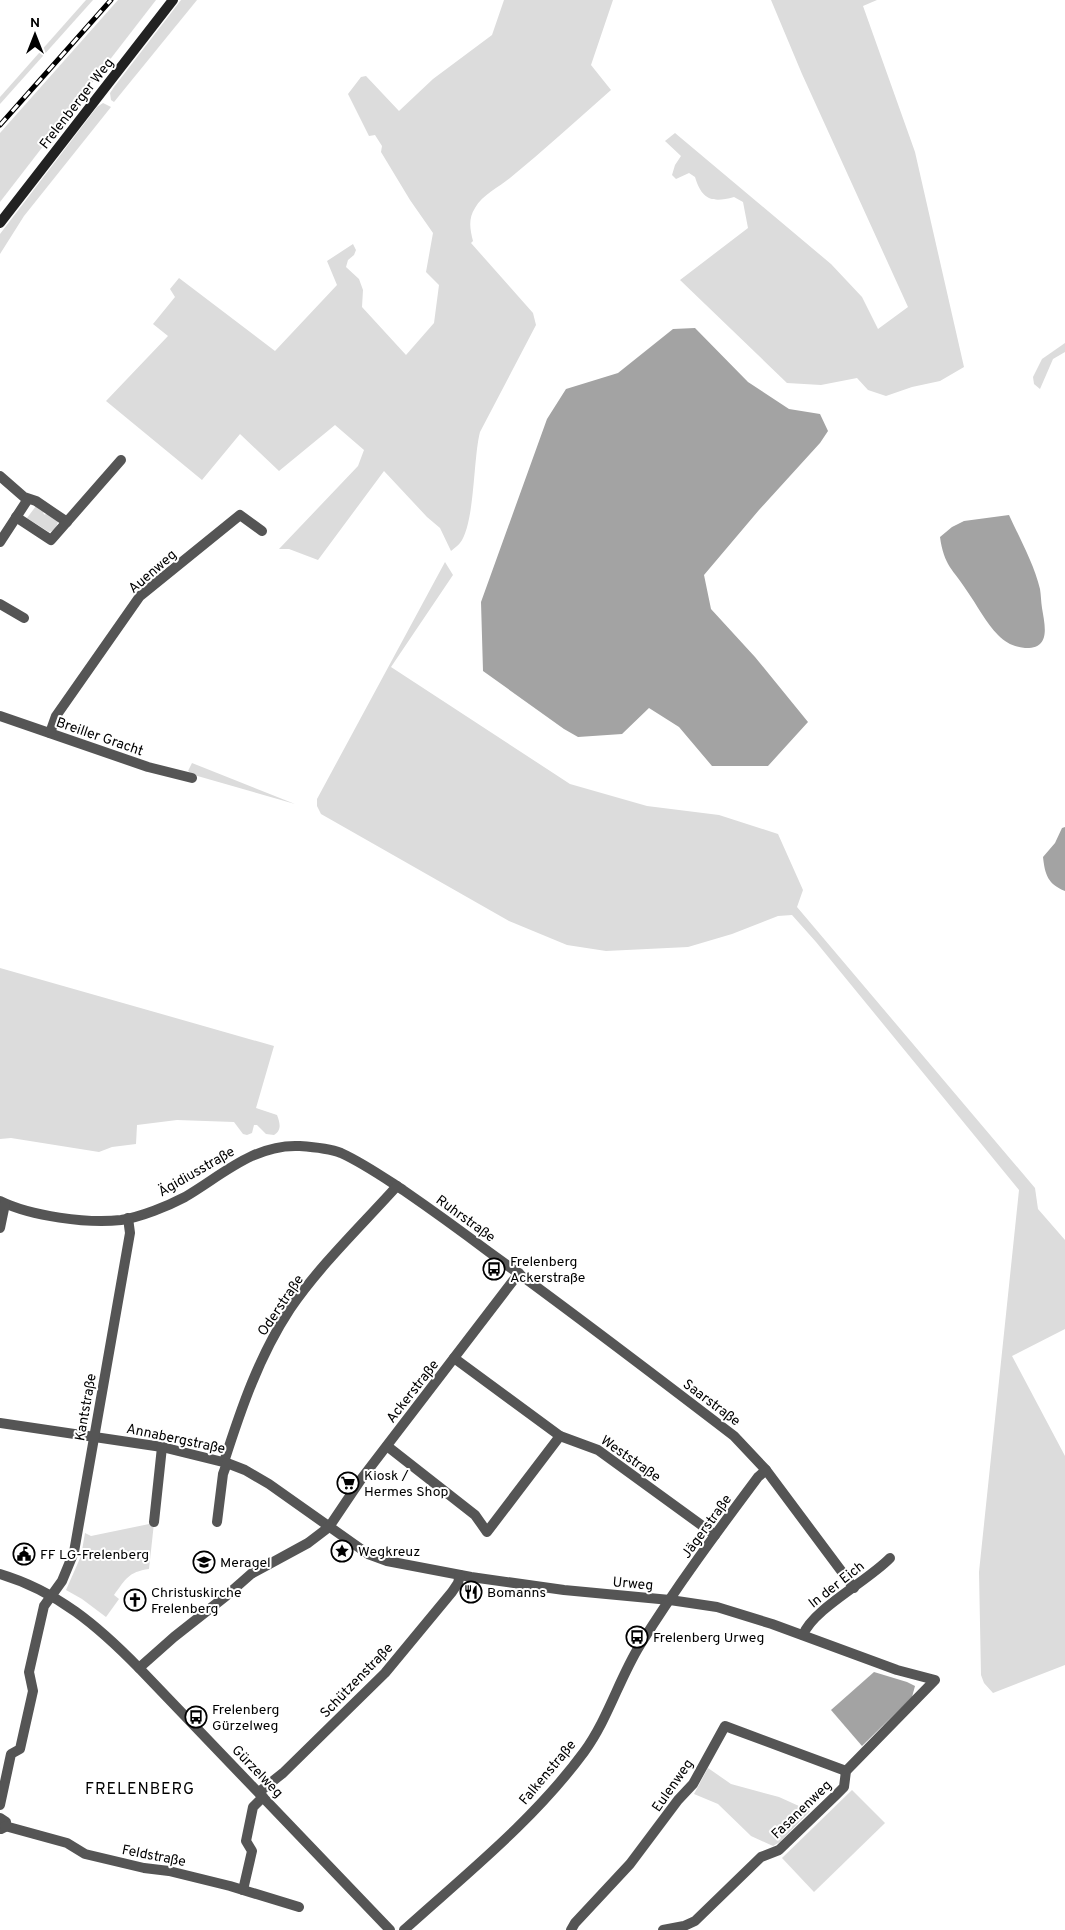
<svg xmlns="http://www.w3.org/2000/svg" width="1065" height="1930" viewBox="0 0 1065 1930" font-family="Overpass,sans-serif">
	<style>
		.green { fill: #dcdcdc }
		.water { fill: #a3a3a3 }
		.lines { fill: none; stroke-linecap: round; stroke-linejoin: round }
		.street { stroke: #555; stroke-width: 10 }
		.secondary { stroke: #222; stroke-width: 10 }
		.rail-casing { stroke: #000; stroke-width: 5 }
		.rail { stroke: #fff; stroke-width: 3; stroke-dasharray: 9; stroke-linecap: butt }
		.labels { text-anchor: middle; stroke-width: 4; stroke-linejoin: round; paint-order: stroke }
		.street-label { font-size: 14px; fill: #000; stroke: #fff }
		.poi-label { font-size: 14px; fill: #000; stroke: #fff; text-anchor: start }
		.quarter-label { font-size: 16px; letter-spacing: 1px; fill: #000; stroke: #fff }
	</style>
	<rect width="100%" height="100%" fill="#fff"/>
	<!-- green -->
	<g class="green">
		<polygon points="86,0 93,0 0,104 0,97"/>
		<polygon points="118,0 156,0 0,202 0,133"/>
		<polygon points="181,0 197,0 114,102 111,100 110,93 114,87"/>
		<path d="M 504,0 L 613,0 L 591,65 L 611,90 C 577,120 544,150 510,178 C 499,187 482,195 475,208 C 468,219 470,229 473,241 L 471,243 L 533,313 L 536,325 L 480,432 C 473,459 475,524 460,543 C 458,546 454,548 451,551 L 440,528 L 427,517 L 384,471 L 318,560 L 289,549 L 279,549 L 358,466 L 364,450 L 335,425 L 279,471 L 240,434 L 202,480 L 106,401 L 168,336 L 153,324 L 175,297 L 170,289 L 179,278 L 275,351 L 337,285 L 327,261 L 353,244 L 356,250 L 354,255 L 348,260 L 346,267 L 359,279 L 363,290 L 362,307 L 406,355 L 434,323 L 439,285 L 426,272 L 433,233 L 410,200 L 381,152 L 382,146 L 375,135 L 369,136 L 348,94 L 361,77 L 366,76 L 399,111 L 433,79 L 492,35 Z"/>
		<path d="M 771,0 L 877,0 L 863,6 L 915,152 L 964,367 L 940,381 L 912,387 L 886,396 L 868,390 L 857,378 L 821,385 L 787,383 L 680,280 L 748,228 L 743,202 L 734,197 C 712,203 702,200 695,177 L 689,173 L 676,179 L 672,175 L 675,165 L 681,156 L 665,141 L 675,133 L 831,264 L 862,297 L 878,329 L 908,307 L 802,74 Z"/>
		<polygon points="103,103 111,107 24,216 0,254 0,234 97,107"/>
		<polygon points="1065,343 1065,352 1053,359 1040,389 1034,384 1033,377 1042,359"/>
		<path d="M 36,506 L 45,511 L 43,513 L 45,515 L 47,512 L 53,516 L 58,522 C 56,528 55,531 49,532 L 27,518 Z"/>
		<polygon points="445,562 453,575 391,667 570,784 647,806 719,815 778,834 803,890 797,907 1035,1188 1038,1209 1065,1240 1065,1329 1012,1356 1065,1456 1065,1665 993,1693 984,1683 981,1675 979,1572 1019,1190 816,942 792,915 778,916 732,934 688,947 606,951 567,945 509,921 321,814 317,806 317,799"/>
		<polygon points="192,763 295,804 194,775 188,771"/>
		<path d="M 0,968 L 274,1046 L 256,1108 L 277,1115 C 280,1123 282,1130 274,1135 L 266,1134 L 257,1125 L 254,1125 L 252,1133 L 247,1135 L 243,1134 L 234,1122 L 177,1120 L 137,1125 L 136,1144 L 112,1147 L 99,1152 L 11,1138 L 0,1139 Z"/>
		<path d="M 154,1523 L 149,1569 C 128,1572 126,1579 114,1595 L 119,1599 L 106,1617 L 82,1599 L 66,1590 L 81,1556 L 85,1533 L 91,1536 Z"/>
		<polygon points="708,1768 731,1784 779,1797 810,1811 780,1842 773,1846 751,1836 718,1804 694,1794"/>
		<polygon points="852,1790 885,1823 814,1892 782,1858"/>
	</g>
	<!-- water -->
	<g class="water">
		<polygon points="695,328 748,382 789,409 820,414 828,431 820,443 759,510 704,575 711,609 755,657 808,722 768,766 712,766 679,727 649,708 622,734 578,737 564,729 483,671 481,602 547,419 566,389 618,373 673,329"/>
		<path d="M 1009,515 C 1020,539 1034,564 1040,589 C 1041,595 1041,602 1042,608 C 1045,626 1051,649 1025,648 C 1014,647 1006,643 998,635 C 986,623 977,605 967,591 C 953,569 944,566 940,537 L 952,527 L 964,521 Z"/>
		<path d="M 1065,827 L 1065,891 C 1048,884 1045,875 1043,857 L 1055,843 L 1062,828 Z"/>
		<polygon points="874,1672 907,1682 915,1686 912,1697 862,1746 831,1710"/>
	</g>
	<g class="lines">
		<!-- street -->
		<g class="street">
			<polyline points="0,476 24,497 36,501 67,522"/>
			<polyline points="16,517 51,540 121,460"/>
			<polyline points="0,542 28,499"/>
			<polyline points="0,604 24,618"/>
			<polyline points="0,716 148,767 192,778"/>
			<polyline points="50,733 56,716 140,596 240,515 262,531"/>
			<path d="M 0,1201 C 30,1216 88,1224 121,1220 C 141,1217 168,1206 185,1197 C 221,1176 254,1144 299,1146 C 313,1147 328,1148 341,1153 C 363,1163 383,1177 403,1190 C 432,1210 461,1231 489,1252 C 572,1312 653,1374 734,1436 L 766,1470 L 854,1588"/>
			<polyline points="0,1228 5,1204"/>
			<polyline points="454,1358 560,1436 598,1450 715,1535"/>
			<polyline points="0,1423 162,1447 227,1463 245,1470 269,1484 368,1554 387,1561 471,1577 564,1590 670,1600 717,1607 772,1624 897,1670 935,1680 846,1771 844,1787 835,1796 779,1850 761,1857 695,1921 684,1926 663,1930"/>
			<polyline points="387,1446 475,1515 487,1532 560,1436"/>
			<path d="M 224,1462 C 241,1409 259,1356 290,1309 C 320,1265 361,1226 397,1186"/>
			<polyline points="154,1522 162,1447"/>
			<polyline points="217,1522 223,1474 227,1463"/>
			<path d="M 0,1574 C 57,1591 98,1626 139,1668 L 390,1930"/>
			<path d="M 803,1635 C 813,1609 868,1581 890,1558"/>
			<polyline points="139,1668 174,1637 226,1596 251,1574 308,1543 329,1527 362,1478 519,1273"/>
			<polyline points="259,1792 283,1773 385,1673 452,1592 458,1583 460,1575"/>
			<polyline points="0,1805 11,1754 20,1749 33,1691 29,1672 44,1606 62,1581 74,1552 130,1233 128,1218"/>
			<polyline points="0,1818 6,1822 5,1827 1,1829"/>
			<polyline points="5,1826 67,1843 85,1854 144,1868 169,1871 230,1886 299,1907"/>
			<polyline points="243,1890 252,1851 246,1841 253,1807 263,1797"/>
			<path d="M 404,1930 C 466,1874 534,1820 584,1752 C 608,1719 619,1679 640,1645 C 676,1587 717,1532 758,1477 L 766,1470"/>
			<polyline points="571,1930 575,1923 630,1864 678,1800 693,1784 725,1726 846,1771"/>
		</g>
		<!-- secondary -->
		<polyline class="secondary" points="0,223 173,0"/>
		<!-- rail casing -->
		<g class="rail-casing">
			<polyline id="rail" points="0,125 111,0"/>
		</g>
		<!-- rail -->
		<use href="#rail" class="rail"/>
	</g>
	<!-- icons -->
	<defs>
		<g id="bus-ring" transform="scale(1.125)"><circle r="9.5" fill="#fff" stroke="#000" stroke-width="1.5"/><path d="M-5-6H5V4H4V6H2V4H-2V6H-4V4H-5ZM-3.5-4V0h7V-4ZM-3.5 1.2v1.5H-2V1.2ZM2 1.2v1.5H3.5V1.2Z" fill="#000"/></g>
		<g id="supermarket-ring" transform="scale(1.125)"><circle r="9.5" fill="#fff" stroke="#000" stroke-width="1.5"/><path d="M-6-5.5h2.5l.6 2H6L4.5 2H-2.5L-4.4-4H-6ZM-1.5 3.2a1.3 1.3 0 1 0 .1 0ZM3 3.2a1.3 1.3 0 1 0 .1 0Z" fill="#000"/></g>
		<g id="sight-ring" transform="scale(1.125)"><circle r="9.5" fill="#fff" stroke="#000" stroke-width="1.5"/><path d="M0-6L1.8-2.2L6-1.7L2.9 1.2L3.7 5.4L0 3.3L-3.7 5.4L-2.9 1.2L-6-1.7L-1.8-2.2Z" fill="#000"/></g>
		<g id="civic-ring" transform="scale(1.125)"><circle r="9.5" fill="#fff" stroke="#000" stroke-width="1.5"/><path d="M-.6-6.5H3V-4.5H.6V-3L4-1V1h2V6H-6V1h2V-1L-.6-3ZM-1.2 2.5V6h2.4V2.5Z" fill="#000"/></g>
		<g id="school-ring" transform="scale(1.125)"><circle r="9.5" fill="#fff" stroke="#000" stroke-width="1.5"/><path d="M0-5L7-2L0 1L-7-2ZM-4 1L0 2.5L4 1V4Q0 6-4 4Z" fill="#000"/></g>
		<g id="restaurant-ring" transform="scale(1.125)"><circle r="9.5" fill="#fff" stroke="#000" stroke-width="1.5"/><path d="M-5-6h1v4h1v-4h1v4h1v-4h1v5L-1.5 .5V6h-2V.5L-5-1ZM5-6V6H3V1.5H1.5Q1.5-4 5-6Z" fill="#000"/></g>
		<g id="church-ring" transform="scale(1.125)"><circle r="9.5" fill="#fff" stroke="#000" stroke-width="1.5"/><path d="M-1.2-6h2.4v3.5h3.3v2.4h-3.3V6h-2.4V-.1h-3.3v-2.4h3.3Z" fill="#000"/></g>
	</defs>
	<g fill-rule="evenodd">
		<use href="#bus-ring" x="494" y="1269"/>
		<use href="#supermarket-ring" x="348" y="1483"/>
		<use href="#sight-ring" x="342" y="1551"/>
		<use href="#civic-ring" x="24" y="1554"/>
		<use href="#school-ring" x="204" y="1562"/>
		<use href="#restaurant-ring" x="471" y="1592"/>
		<use href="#church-ring" x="135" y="1600"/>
		<use href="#bus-ring" x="637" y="1637"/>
		<use href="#bus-ring" x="196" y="1717"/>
	</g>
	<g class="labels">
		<!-- street labels -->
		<g class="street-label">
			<text transform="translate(76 103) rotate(-52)" y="5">Frelenberger Weg</text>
			<text transform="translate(152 571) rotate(-41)" y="5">Auenweg</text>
			<text transform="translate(100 736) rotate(19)" y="5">Breiller Gracht</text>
			<text transform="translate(196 1171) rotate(-30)" y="5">Ägidiusstraße</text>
			<text transform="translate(466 1218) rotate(36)" y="5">Ruhrstraße</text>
			<text transform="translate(280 1305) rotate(-56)" y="5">Oderstraße</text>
			<text transform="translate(412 1391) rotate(-52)" y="5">Ackerstraße</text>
			<text transform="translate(712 1402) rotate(37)" y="5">Saarstraße</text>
			<text transform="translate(85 1407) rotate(-80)" y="5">Kantstraße</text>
			<text transform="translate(176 1438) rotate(12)" y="5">Annabergstraße</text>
			<text transform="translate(631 1458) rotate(35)" y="5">Weststraße</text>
			<text transform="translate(706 1526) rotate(-54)" y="5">Jägerstraße</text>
			<text transform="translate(633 1583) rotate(5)" y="5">Urweg</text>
			<text transform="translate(836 1584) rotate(-38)" y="5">In der Eich</text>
			<text transform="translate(356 1680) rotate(-46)" y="5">Schützenstraße</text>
			<text transform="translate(258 1771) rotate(46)" y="5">Gürzelweg</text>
			<text transform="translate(547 1772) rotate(-50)" y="5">Falkenstraße</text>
			<text transform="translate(672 1785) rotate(-55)" y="5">Eulenweg</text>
			<text transform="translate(801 1809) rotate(-44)" y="5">Fasanenweg</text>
			<text transform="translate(154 1855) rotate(11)" y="5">Feldstraße</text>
		</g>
		<!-- poi labels -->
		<g class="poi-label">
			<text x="510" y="1266">Frelenberg<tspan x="510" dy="16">Ackerstraße</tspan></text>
			<text x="364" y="1480">Kiosk /<tspan x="364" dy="16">Hermes Shop</tspan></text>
			<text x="358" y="1556">Wegkreuz</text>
			<text x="40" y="1559">FF LG-Frelenberg</text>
			<text x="220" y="1567">Meragel</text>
			<text x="151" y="1597">Christuskirche<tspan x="151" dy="16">Frelenberg</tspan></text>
			<text x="487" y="1597">Bomanns</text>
			<text x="653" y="1642">Frelenberg Urweg</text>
			<text x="212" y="1714">Frelenberg<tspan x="212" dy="16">Gürzelweg</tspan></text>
		</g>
		<!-- quarter labels -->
		<g class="quarter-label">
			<text x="140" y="1794">FRELENBERG</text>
		</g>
	</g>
	<!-- north arrow -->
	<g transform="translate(35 35)" stroke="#ffffff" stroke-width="4" paint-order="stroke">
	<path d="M0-4L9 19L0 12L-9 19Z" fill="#000000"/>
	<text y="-8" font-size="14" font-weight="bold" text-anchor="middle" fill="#000000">N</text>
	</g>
</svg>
